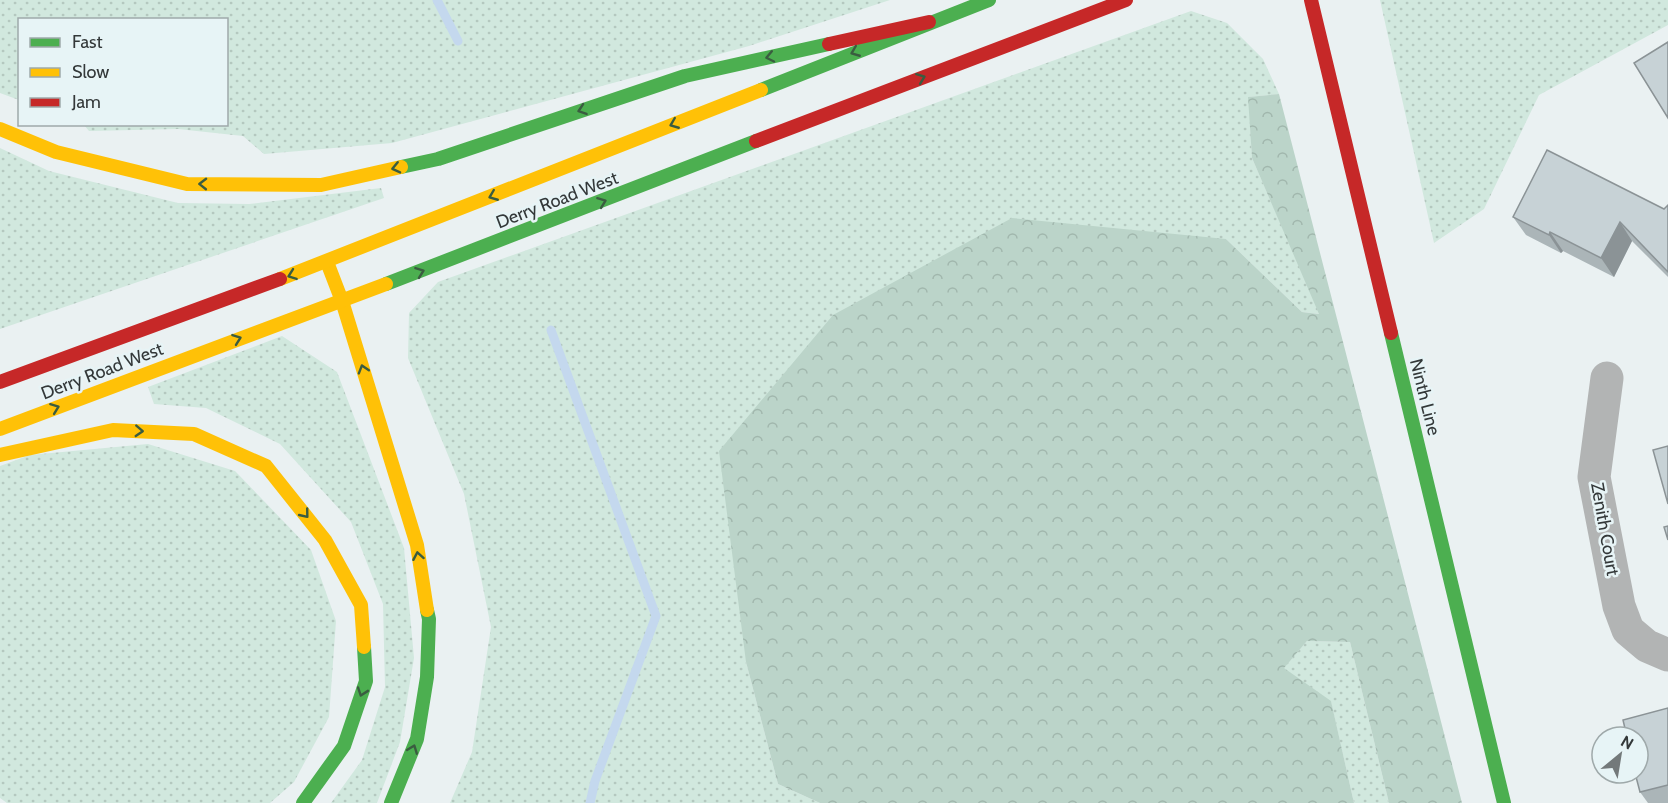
<svg xmlns="http://www.w3.org/2000/svg" width="1668" height="803" viewBox="0 0 1668 803" font-family="Cabin,sans-serif">
	<style>
		.grass { fill: url(#grass-dots) }
		.forest { fill: url(#forest-crowns) }
		.lines { fill: none; stroke-linecap: round; stroke-linejoin: round }
		.stream { stroke: #c4d8ee; stroke-width: 9 }
		.street { stroke: #b2b4b4; stroke-width: 33 }
		.fast { stroke: #4caf50; stroke-width: 14 }
		.slow { stroke: #ffc107; stroke-width: 14 }
		.jam { stroke: #c62828; stroke-width: 14 }
		.wall { fill: #abb5b8 }
		.shaded-wall { fill: #8b9396 }
		.building { fill: #c7d2d6; stroke: #8b9396; stroke-width: 1.5 }
		.oneway { stroke: #3a5c40 }
		.labels { text-anchor: middle; stroke-width: 5; stroke-linejoin: round; paint-order: stroke }
		.street-label { font-size: 18px; fill: #333839; stroke: #e7f4f6 }
	</style>
	<defs>
		<pattern id="grass-dots" width="8" height="8" patternUnits="userSpaceOnUse" patternTransform="scale(1.5)"><rect width="8" height="8" fill="#d1e8de"/><path d="M2 2h.1M6 6h.1" fill="none" stroke="#b4c8bf" stroke-width="1.8" stroke-linecap="round"/></pattern>
		<pattern id="forest-crowns" width="20" height="18" patternUnits="userSpaceOnUse" patternTransform="scale(1.5)"><rect width="20" height="18" fill="#bbd4c9"/><path d="M2 6a3 3 0 1 1 6 0M12 15a3 3 0 1 1 6 0" fill="none" stroke="#a1b7ad"/></pattern>
	</defs>
	<rect width="100%" height="100%" fill="#eaf1f2"/>
	<!-- grass -->
	<g class="grass">
		<polygon points="0,0 890,0 749,46 392,143 264,154 243,136 178,129 89,131 84,125 226,124 226,20 20,20 19,100 0,93"/>
		<polygon points="1380,0 1668,0 1668,25 1539,95 1484,209 1434,243"/>
		<polygon points="1191,11 1227,23 1263,59 1279,94 1249,97 1252,158 1320,314 1302,312 1226,239 746,662 778,784 820,803 450,803 472,752 491,627 464,494 408,358 409,313 438,282"/>
		<polygon points="0,148 49,171 178,203 249,204 381,188 384,198 0,329"/>
		<polygon points="282,336 337,372 404,548 414,658 400,742 377,803 331,803 362,760 385,687 383,604 351,522 280,444 206,408 154,404 148,387"/>
		<polygon points="148,444 235,471 311,550 336,621 329,717 294,782 270,803 7,803 0,798 0,466 30,455"/>
		<polygon points="1307,641 1350,642 1389,803 1354,803 1331,702 1283,668"/>
	</g>
	<!-- forest -->
	<polygon class="forest" points="1279,94 1462,803 1389,803 1350,642 1307,641 1284,668 1331,701 1354,803 820,803 778,784 746,662 719,451 833,315 1012,218 1226,239 1302,312 1319,314 1252,158 1248,97"/>
	<g class="lines">
		<!-- stream -->
		<g class="stream">
			<polyline points="437,0 458,41"/>
			<polyline points="551,330 656,616 595,781 590,803"/>
		</g>
		<!-- street -->
		<polyline class="street" points="1607,378 1594,477 1619,606 1628,630 1647,646 1668,655"/>
		<!-- fast -->
		<g class="fast">
			<polyline points="761,90 989,0"/>
			<polyline points="401,167 438,159 685,76 829,44"/>
			<polyline points="386,284 756,141"/>
			<polyline points="1391,333 1504,803"/>
			<polyline points="303,803 344,746 366,681 364,647"/>
			<polyline points="391,803 417,739 427,677 429,619 427,610"/>
		</g>
		<!-- slow -->
		<g class="slow">
			<polyline points="0,129 56,152 187,184 321,185 401,167"/>
			<polyline points="327,262 342,301 417,545 427,610"/>
			<polyline points="280,279 761,90"/>
			<polyline points="0,429 386,284"/>
			<polyline points="0,455 113,430 194,434 266,466 325,540 361,605 364,647"/>
		</g>
		<!-- jam -->
		<g class="jam">
			<polyline points="1311,0 1391,333"/>
			<polyline points="829,44 929,22"/>
			<polyline points="756,141 1126,0"/>
			<polyline points="0,382 280,279"/>
		</g>
	</g>
	<!-- wall -->
	<g class="wall">
		<polygon points="1668,205 1668,277 1632,241 1614,277 1563,251 1561,253 1526,235 1513,217 1664,209"/>
		<polygon points="1668,708 1668,803 1648,803 1640,792"/>
	</g>
	<!-- shaded-wall -->
	<g class="shaded-wall">
		<polygon points="1620,222 1632,241 1614,277 1601,258"/>
		<polygon points="1550,232 1563,251 1561,253 1549,235"/>
	</g>
	<!-- building -->
	<g class="building">
		<polygon points="1668,42 1668,118 1634,63"/>
		<polygon points="1547,150 1664,209 1668,205 1668,272 1620,222 1601,258 1550,232 1549,235 1513,217"/>
		<polygon points="1668,446 1668,504 1653,450"/>
		<polygon points="1668,526 1668,540 1664,527"/>
		<polygon points="1668,708 1668,785 1640,792 1635,773 1638,773 1638,737 1627,737 1623,720"/>
	</g>
	<!-- one-way arrows -->
	<defs><path id="oneway-chevron" d="M-2-3.5L2.5 0L-2 3.5" fill="none" stroke-width="1.6" stroke-linecap="round" stroke-linejoin="round" transform="scale(1.5)"/></defs>
	<g class="oneway">
		<use href="#oneway-chevron" transform="translate(855 52) rotate(158)"/>
		<use href="#oneway-chevron" transform="translate(770 57) rotate(168)"/>
		<use href="#oneway-chevron" transform="translate(921 78) rotate(-21)"/>
		<use href="#oneway-chevron" transform="translate(582 110) rotate(161)"/>
		<use href="#oneway-chevron" transform="translate(674 124) rotate(158)"/>
		<use href="#oneway-chevron" transform="translate(396 168) rotate(167)"/>
		<use href="#oneway-chevron" transform="translate(203 184) rotate(-179)"/>
		<use href="#oneway-chevron" transform="translate(493 196) rotate(158)"/>
		<use href="#oneway-chevron" transform="translate(602 202) rotate(-21)"/>
		<use href="#oneway-chevron" transform="translate(420 272) rotate(-20)"/>
		<use href="#oneway-chevron" transform="translate(292 275) rotate(160)"/>
		<use href="#oneway-chevron" transform="translate(237 339) rotate(-20)"/>
		<use href="#oneway-chevron" transform="translate(363 369) rotate(-107)"/>
		<use href="#oneway-chevron" transform="translate(55 408) rotate(-21)"/>
		<use href="#oneway-chevron" transform="translate(139 431) rotate(3)"/>
		<use href="#oneway-chevron" transform="translate(305 514) rotate(51)"/>
		<use href="#oneway-chevron" transform="translate(418 556) rotate(-100)"/>
		<use href="#oneway-chevron" transform="translate(362 692) rotate(109)"/>
		<use href="#oneway-chevron" transform="translate(413 749) rotate(-69)"/>
	</g>
	<g class="labels">
		<!-- street labels -->
		<g class="street-label">
			<text transform="translate(557 200) rotate(-21)" y="6">Derry Road West</text>
			<text transform="translate(102 371) rotate(-21)" y="6">Derry Road West</text>
			<text transform="translate(1425 397) rotate(76)" y="6">Ninth Line</text>
			<text transform="translate(1605 529) rotate(80)" y="6">Zenith Court</text>
		</g>
	</g>
	<!-- legend -->
	<rect x="18" y="18" width="210" height="108" fill="#e7f4f6" stroke="#9fa9aa" stroke-width="1.5"/>
	<rect x="30" y="38" width="30" height="9" fill="#4caf50" stroke="#9fa9aa" stroke-width="1.5"/>
	<text x="72" y="48" font-size="18" fill="#333839">Fast</text>
	<rect x="30" y="68" width="30" height="9" fill="#ffc107" stroke="#9fa9aa" stroke-width="1.5"/>
	<text x="72" y="78" font-size="18" fill="#333839">Slow</text>
	<rect x="30" y="98" width="30" height="9" fill="#c62828" stroke="#9fa9aa" stroke-width="1.5"/>
	<text x="72" y="108" font-size="18" fill="#333839">Jam</text>
	<!-- north arrow -->
	<g transform="translate(1620 755) rotate(30)"><circle r="28" fill="#e7f4f6" stroke="#9fa9aa" stroke-width="1.5"/>
	<path d="M0-4.5L10 22L0 15L-10 22Z" fill="#73797a"/>
	<text y="-9" font-size="16" font-weight="bold" text-anchor="middle" fill="#333839">N</text>
	</g>
</svg>
